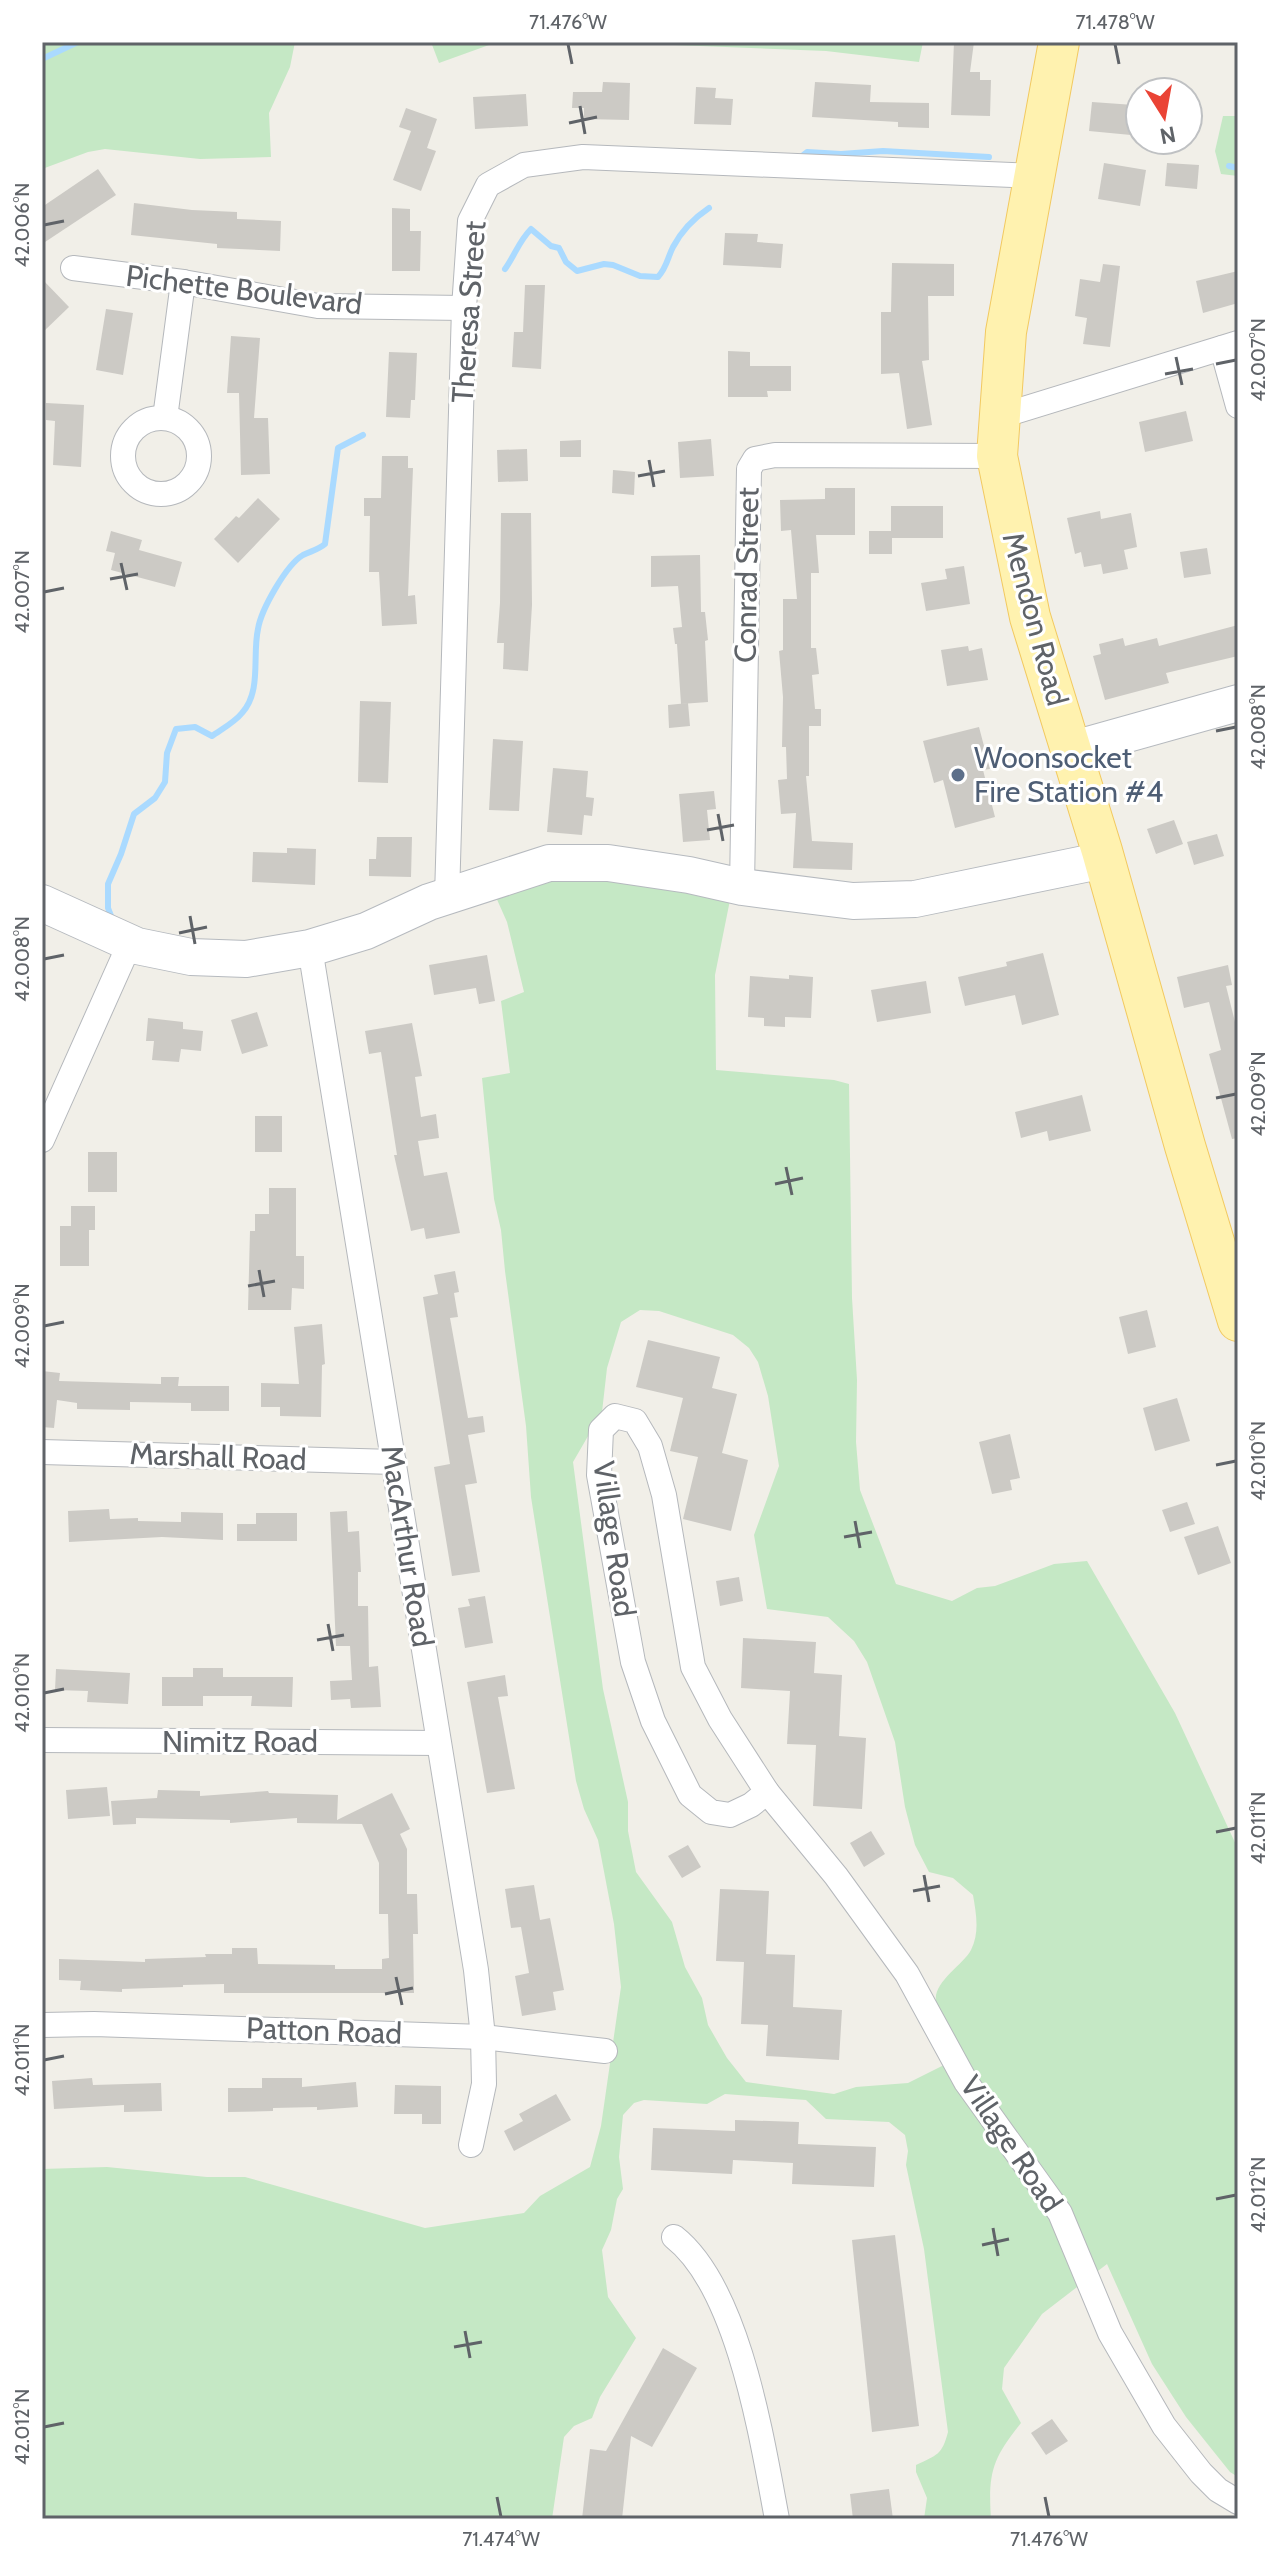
<svg xmlns="http://www.w3.org/2000/svg" width="1280" height="2561" viewBox="0 0 1280 2561" font-family="Cabin,sans-serif">
	<style>
		.green { fill: #c5e8c5; fill-rule: evenodd }
		.lines { fill: none; stroke-linecap: round; stroke-linejoin: round }
		.stream { stroke: #aadaff; stroke-width: 6 }
		.building { fill: #cccac5 }
		.street-casing { stroke: #b5b8bc; stroke-width: 26 }
		.secondary-casing { stroke: #b6babf; stroke-width: 38 }
		.primary-casing { stroke: #f2c960; stroke-width: 42 }
		.street { stroke: #fff; stroke-width: 24 }
		.secondary { stroke: #fff; stroke-width: 36 }
		.primary { stroke: #fff2af; stroke-width: 40 }
		.ticks { fill: none; stroke: #5f6368; stroke-width: 3 }
		.service-dot { fill: #5c6f8a; stroke: #fff; stroke-width: 3 }
		.labels { text-anchor: middle; stroke-width: 6; stroke-linejoin: round; paint-order: stroke }
		.street-label { font-size: 30px; fill: #5f6368; stroke: #fff }
		.service-label { font-size: 30px; fill: #4e5e75; stroke: #fff; text-anchor: start }
		.neatline { fill: none; stroke: #5f6368; stroke-width: 3 }
		.ticks-label { font-size: 20px; text-anchor: middle; fill: #5f6368 }
	</style>
	<rect width="100%" height="100%" fill="#f1efe8"/>
	<!-- green -->
	<g class="green">
		<polygon points="42,42 295,42 290,67 269,113 271,157 200,159 105,149 88,152 42,169"/>
		<polygon points="431,42 923,42 919,62 826,51 674,45 532,44 489,45 439,63"/>
		<polygon points="1223,116 1238,116 1238,176 1221,174 1215,151"/>
		<path d="M 559,864 L 733,885 L 715,975 L 716,1070 L 834,1080 L 849,1084 L 852,1298 L 857,1380 L 856,1442 L 860,1490 L 896,1584 L 952,1601 L 977,1588 L 995,1586 L 1054,1564 L 1087,1561 L 1175,1713 L 1238,1849 L 1238,2477 L 1230,2472 L 1186,2417 L 1152,2364 L 1107,2264 L 1042,2314 L 1004,2368 L 1002,2389 L 1021,2423 C 992,2459 988,2473 991,2519 L 924,2519 L 927,2498 L 916,2472 L 916,2465 C 937,2455 942,2455 948,2432 L 924,2249 L 906,2165 L 908,2151 L 905,2135 L 889,2122 L 826,2119 L 806,2100 L 725,2094 L 707,2104 L 644,2100 L 634,2103 L 623,2115 L 619,2157 L 623,2189 L 617,2199 L 611,2230 L 602,2250 L 608,2297 L 636,2338 L 600,2397 L 592,2418 L 574,2426 L 564,2437 L 552,2519 L 42,2519 L 42,2169 L 107,2167 L 207,2177 L 245,2177 L 425,2228 L 524,2213 L 540,2196 L 590,2167 L 601,2126 L 621,1987 L 614,1924 L 598,1840 L 584,1809 L 576,1781 L 531,1497 L 526,1426 L 505,1271 L 501,1230 L 494,1199 L 482,1078 L 510,1073 L 501,1001 L 524,992 L 507,922 L 491,886 ZM 640,1310 L 659,1311 L 733,1335 L 749,1348 L 758,1362 L 768,1396 L 779,1466 L 754,1535 L 767,1609 L 828,1617 L 854,1641 L 867,1662 L 895,1742 L 905,1807 L 915,1845 L 929,1872 L 953,1878 L 973,1895 C 976,1913 980,1932 971,1950 C 963,1965 933,1982 936,2001 C 938,2013 957,2039 963,2051 L 948,2063 L 908,2083 L 856,2087 L 834,2094 L 746,2082 L 727,2058 L 708,2025 L 702,1998 L 685,1967 L 672,1922 L 636,1872 L 628,1831 L 628,1802 L 603,1689 L 573,1462 L 602,1412 L 607,1368 L 621,1322 Z"/>
	</g>
	<g class="lines">
		<!-- stream -->
		<g class="stream">
			<polyline points="42,59 78,42"/>
			<polyline points="802,156 807,152 841,154 883,151 989,157"/>
			<polyline points="1229,166 1238,168"/>
			<path d="M 505,269 C 515,255 519,241 531,229 L 551,246 L 559,248 L 566,262 L 577,271 L 604,264 L 613,265 L 640,276 L 658,277 C 667,267 667,259 673,247 C 682,230 694,218 709,208"/>
			<path d="M 113,921 L 108,908 L 108,884 L 121,854 L 134,814 L 155,798 L 165,782 L 167,753 L 176,729 L 195,727 L 212,736 C 222,729 235,722 242,713 C 262,691 252,656 258,629 C 261,610 286,565 303,555 C 311,551 318,550 325,544 L 338,448 L 363,435"/>
		</g>
	</g>
	<!-- building -->
	<g class="building">
		<polygon points="954,42 974,42 970,72 980,72 980,80 991,80 990,116 951,115"/>
		<polygon points="603,82 630,83 629,120 584,119 584,108 572,108 573,92 602,92"/>
		<polygon points="815,82 871,85 870,102 929,103 929,128 898,127 898,122 812,117"/>
		<polygon points="696,87 716,88 715,98 733,99 731,125 694,124"/>
		<polygon points="526,94 528,126 475,129 473,97"/>
		<polygon points="1092,102 1134,105 1131,135 1089,131"/>
		<polygon points="406,108 437,119 427,148 436,151 421,191 393,180 411,131 399,127"/>
		<polygon points="1104,163 1146,170 1140,206 1098,199"/>
		<polygon points="1167,163 1199,165 1197,189 1165,186"/>
		<polygon points="98,169 116,195 42,244 42,207"/>
		<polygon points="134,203 192,210 237,212 237,219 281,221 280,251 217,248 217,244 131,235"/>
		<polygon points="392,208 410,209 410,231 421,231 420,271 392,271"/>
		<polygon points="725,233 758,234 757,242 783,244 781,268 723,265"/>
		<polygon points="892,263 954,264 954,296 928,296 929,360 922,361 932,425 907,429 899,373 881,374 881,312 891,312"/>
		<polygon points="1103,264 1120,266 1110,347 1083,344 1087,318 1075,316 1080,279 1100,282"/>
		<polygon points="1238,271 1238,303 1203,313 1196,281"/>
		<polygon points="42,279 69,307 42,333"/>
		<polygon points="525,285 545,285 541,369 512,367 514,332 523,332"/>
		<polygon points="106,309 133,313 123,375 96,370"/>
		<polygon points="231,336 260,338 254,418 268,418 270,474 241,475 239,393 227,393"/>
		<polygon points="728,351 750,352 750,366 791,366 791,391 767,391 768,397 728,397"/>
		<polygon points="389,352 417,353 415,400 411,400 410,418 386,417"/>
		<polygon points="46,403 84,405 81,467 53,465 55,421 46,420"/>
		<polygon points="1186,411 1193,441 1145,452 1139,422"/>
		<polygon points="711,439 714,476 680,478 678,442"/>
		<polygon points="581,440 581,457 560,457 560,441"/>
		<polygon points="527,449 528,481 498,482 497,450"/>
		<polygon points="382,456 408,456 408,468 413,468 408,596 415,595 417,624 382,626 379,572 369,572 370,516 364,516 364,498 381,498"/>
		<polygon points="613,470 635,472 634,495 612,493"/>
		<polygon points="825,488 855,488 855,535 816,535 819,573 811,573 811,648 816,648 819,674 812,675 815,709 821,709 821,726 809,726 809,776 806,776 812,841 853,843 852,870 793,868 796,813 781,814 778,780 787,779 786,747 782,747 783,697 779,651 783,650 783,599 797,599 791,530 781,531 780,500 825,499"/>
		<polygon points="258,498 280,519 238,563 214,539 236,516 239,518"/>
		<polygon points="891,506 943,506 943,538 892,538 892,554 869,554 869,531 891,531"/>
		<polygon points="1100,511 1101,519 1131,513 1137,547 1124,550 1128,569 1103,574 1101,564 1084,567 1081,552 1075,554 1067,518"/>
		<polygon points="501,513 531,513 532,605 528,671 503,669 504,643 497,643 500,603"/>
		<polygon points="111,531 142,540 139,550 182,562 175,587 111,570 115,553 106,551"/>
		<polygon points="1207,548 1211,574 1184,578 1180,552"/>
		<polygon points="700,555 701,612 705,612 708,640 705,641 708,702 681,704 677,644 675,644 673,628 682,627 678,586 651,587 651,556"/>
		<polygon points="964,566 970,604 926,611 921,583 947,579 945,569"/>
		<polygon points="1238,625 1238,656 1166,673 1169,683 1105,700 1093,656 1101,654 1099,644 1123,638 1125,646 1157,638 1159,646"/>
		<polygon points="968,646 969,651 982,648 988,680 947,686 941,650"/>
		<polygon points="360,701 391,702 388,783 358,782"/>
		<polygon points="688,703 690,726 669,728 668,705"/>
		<polygon points="979,727 990,769 983,770 995,817 955,828 943,780 934,783 923,741"/>
		<polygon points="493,739 523,741 519,811 489,810"/>
		<polygon points="553,768 588,771 586,797 594,798 592,816 584,815 582,835 547,832"/>
		<polygon points="714,791 716,809 707,810 710,840 683,842 679,794"/>
		<polygon points="1174,820 1183,844 1156,854 1147,829"/>
		<polygon points="1217,834 1224,856 1194,865 1187,842"/>
		<polygon points="377,837 412,837 411,877 369,876 369,859 376,859"/>
		<polygon points="287,848 316,849 315,885 252,882 253,852 287,853"/>
		<polygon points="1043,953 1059,1015 1022,1025 1015,995 965,1006 958,977 1007,966 1006,962"/>
		<polygon points="487,955 495,1001 479,1004 476,988 434,995 429,965"/>
		<polygon points="1228,965 1232,985 1226,986 1235,1022 1238,1021 1238,1138 1232,1139 1209,1054 1221,1050 1209,1002 1184,1008 1177,977"/>
		<polygon points="789,975 813,977 811,1018 785,1017 785,1027 764,1026 764,1018 748,1017 750,976 789,979"/>
		<polygon points="926,981 931,1013 877,1022 871,990"/>
		<polygon points="257,1012 268,1046 242,1054 231,1020"/>
		<polygon points="148,1018 183,1022 183,1029 203,1031 201,1051 181,1049 179,1062 152,1060 154,1041 146,1041"/>
		<polygon points="412,1023 422,1076 415,1077 421,1117 436,1114 439,1138 418,1141 424,1176 447,1172 460,1233 426,1239 424,1228 411,1231 394,1155 397,1155 381,1052 369,1054 365,1031"/>
		<polygon points="1082,1095 1091,1131 1049,1141 1047,1131 1021,1138 1015,1112"/>
		<rect x="255" y="1116" width="27" height="36"/>
		<rect x="88" y="1152" width="29" height="40"/>
		<polygon points="269,1188 296,1188 296,1256 304,1256 304,1289 292,1288 291,1310 248,1310 250,1231 255,1231 255,1214 269,1214"/>
		<polygon points="71,1206 95,1206 95,1230 89,1230 89,1266 60,1266 60,1226 71,1226"/>
		<polygon points="455,1271 459,1292 454,1293 458,1317 450,1318 468,1418 483,1416 485,1432 468,1435 477,1483 465,1485 480,1572 452,1576 434,1467 450,1464 423,1297 438,1294 434,1275"/>
		<polygon points="1147,1310 1156,1347 1128,1354 1119,1317"/>
		<polygon points="322,1324 325,1364 322,1365 321,1417 280,1416 280,1407 261,1407 261,1383 299,1384 294,1327"/>
		<polygon points="648,1340 720,1357 712,1388 737,1394 722,1453 748,1460 731,1531 683,1519 698,1457 670,1451 683,1398 636,1387"/>
		<polygon points="42,1371 60,1373 59,1381 161,1384 161,1377 179,1377 178,1386 229,1386 229,1411 191,1411 191,1403 130,1402 130,1410 77,1409 77,1403 57,1400 54,1428 42,1427"/>
		<polygon points="1177,1398 1190,1441 1155,1451 1143,1408"/>
		<polygon points="1010,1434 1020,1478 1010,1480 1012,1490 992,1494 979,1442"/>
		<polygon points="1187,1502 1195,1524 1170,1532 1162,1510"/>
		<polygon points="109,1509 110,1519 138,1518 138,1521 181,1522 181,1512 223,1513 223,1540 162,1537 69,1542 68,1511"/>
		<polygon points="347,1511 348,1532 359,1531 361,1572 358,1572 358,1606 368,1606 369,1667 378,1666 381,1707 351,1708 350,1699 331,1700 330,1681 352,1680 350,1646 336,1646 330,1512"/>
		<polygon points="256,1513 297,1513 297,1541 237,1541 237,1524 256,1524"/>
		<polygon points="1218,1526 1231,1563 1198,1575 1184,1537"/>
		<polygon points="739,1577 743,1601 720,1606 716,1581"/>
		<polygon points="485,1596 493,1643 465,1648 458,1608 470,1606 468,1599"/>
		<polygon points="743,1638 816,1642 814,1673 842,1675 839,1736 866,1738 862,1809 813,1806 816,1745 787,1744 790,1691 741,1688"/>
		<polygon points="193,1668 223,1668 223,1677 293,1677 292,1707 251,1706 252,1696 203,1696 203,1706 162,1706 162,1677 193,1677"/>
		<polygon points="56,1669 130,1673 128,1704 87,1702 88,1691 55,1690"/>
		<polygon points="505,1675 508,1696 498,1697 515,1789 487,1793 467,1682"/>
		<polygon points="107,1787 110,1816 68,1819 66,1790"/>
		<polygon points="158,1790 200,1791 200,1796 268,1791 269,1793 338,1795 337,1820 392,1793 410,1829 400,1834 407,1849 407,1894 417,1894 418,1934 413,1934 414,1993 224,1993 224,1984 183,1985 183,1987 122,1989 122,1992 80,1990 81,1981 59,1980 59,1959 145,1962 145,1959 206,1957 205,1954 232,1954 232,1948 257,1948 258,1964 335,1965 335,1969 382,1969 382,1959 389,1958 388,1914 379,1914 379,1863 362,1824 297,1823 297,1818 230,1823 230,1820 136,1818 136,1824 113,1825 111,1801 157,1798"/>
		<polygon points="871,1831 885,1854 864,1867 850,1843"/>
		<polygon points="688,1845 701,1867 682,1878 668,1856"/>
		<polygon points="534,1885 540,1920 550,1918 564,1990 553,1992 556,2010 522,2016 515,1976 529,1973 521,1927 511,1928 505,1889"/>
		<polygon points="720,1889 769,1891 766,1954 795,1955 793,2007 842,2010 839,2060 766,2056 768,2025 741,2024 744,1962 716,1961"/>
		<polygon points="92,2078 93,2085 161,2083 162,2111 124,2112 124,2105 54,2109 52,2081"/>
		<polygon points="262,2078 302,2078 302,2087 356,2082 358,2107 317,2110 317,2107 273,2108 273,2111 228,2112 228,2088 262,2088"/>
		<polygon points="395,2085 441,2086 441,2124 422,2124 422,2114 394,2114"/>
		<polygon points="556,2094 571,2120 514,2151 504,2131 523,2121 519,2114"/>
		<polygon points="735,2120 799,2122 798,2144 876,2147 874,2187 792,2184 793,2163 733,2160 732,2174 651,2170 653,2128 735,2131"/>
		<polygon points="895,2235 919,2426 872,2432 852,2240"/>
		<polygon points="663,2348 697,2368 652,2447 631,2436 622,2519 582,2519 590,2449 606,2451"/>
		<polygon points="1052,2419 1068,2441 1046,2455 1031,2433"/>
		<polygon points="889,2489 893,2519 853,2519 850,2494"/>
	</g>
	<g class="lines">
		<!-- street casing -->
		<g class="street-casing">
			<g id="street">
				<polyline points="73,268 183,282 318,306 464,308"/>
				<polyline points="1222,348 1238,406"/>
				<polyline points="1001,416 1238,343"/>
				<polyline points="165,418 183,282"/>
				<circle cx="161" cy="456" r="38"/>
				<polyline points="742,887 749,469 755,459 775,455 997,456"/>
				<polyline points="447,897 464,308 470,221 488,185 524,165 583,157 1034,176"/>
				<polyline points="310,948 476,1970 483,2037 484,2084 471,2145"/>
				<polyline points="42,1140 130,943"/>
				<polygon points="615,1416 635,1421 650,1446 664,1495 693,1667 720,1719 767,1792 751,1805 730,1815 711,1812 690,1795 653,1721 633,1662 599,1475 601,1430"/>
				<polyline points="42,1452 394,1462"/>
				<polyline points="42,1740 438,1743"/>
				<polyline points="767,1792 836,1876 907,1974 966,2082 1060,2213 1110,2333 1164,2426 1201,2473 1218,2490 1238,2502"/>
				<polyline points="42,2025 94,2024 483,2037 605,2051"/>
				<path d="M 674,2237 C 739,2288 762,2440 777,2519"/>
			</g>
		</g>
		<!-- secondary casing -->
		<g class="secondary-casing">
			<g id="secondary">
				<polyline points="1070,750 1238,703"/>
				<polyline points="42,903 137,946 191,957 246,959 310,948 366,931 429,902 549,863 608,863 689,875 742,887 853,901 915,899 1104,860"/>
			</g>
		</g>
		<!-- primary casing -->
		<g class="primary-casing">
			<polyline id="primary" points="1059,42 1006,332 997,456 1030,617 1102,851 1185,1146 1238,1321"/>
		</g>
		<!-- street -->
		<use href="#street" class="street"/>
		<!-- secondary -->
		<use href="#secondary" class="secondary"/>
		<!-- primary -->
		<use href="#primary" class="primary"/>
	</g>
	<!-- ticks -->
	<path class="ticks" d="M 568,44 L 572,64M 1115,44 L 1119,64M 580,106 L 585,134M 569,123 L 597,117M 44,225 L 64,221M 1176,357 L 1182,385M 1216,364 L 1236,360M 1165,374 L 1193,369M 649,460 L 654,487M 638,476 L 665,471M 121,563 L 127,590M 110,579 L 138,574M 44,592 L 64,588M 1216,731 L 1236,727M 718,814 L 723,841M 707,830 L 734,825M 190,916 L 195,944M 179,933 L 207,927M 44,959 L 64,955M 1216,1098 L 1236,1094M 786,1167 L 792,1195M 775,1184 L 803,1178M 259,1270 L 264,1297M 248,1286 L 275,1281M 44,1326 L 64,1322M 1216,1465 L 1236,1461M 855,1521 L 860,1548M 844,1537 L 872,1532M 328,1624 L 333,1651M 317,1640 L 344,1635M 44,1693 L 64,1689M 1216,1832 L 1236,1828M 924,1875 L 929,1902M 913,1891 L 940,1886M 396,1977 L 402,2005M 385,1994 L 413,1988M 44,2060 L 64,2056M 1216,2199 L 1236,2195M 993,2228 L 998,2256M 982,2245 L 1009,2239M 465,2331 L 470,2358M 454,2347 L 482,2342M 44,2427 L 64,2423M 497,2497 L 501,2517M 1045,2497 L 1049,2517"/>
	<!-- markers -->
	<circle class="service-dot" cx="958" cy="775" r="8"/>
	<g class="labels">
		<!-- street labels -->
		<g class="street-label">
			<text transform="translate(244 290) rotate(7)" y="10">Pichette Boulevard</text>
			<text transform="translate(469 312) rotate(-86)" y="10">Theresa Street</text>
			<text transform="translate(747 575) rotate(-89)" y="10">Conrad Street</text>
			<text transform="translate(1035 619) rotate(75)" y="10">Mendon Road</text>
			<text transform="translate(218 1457) rotate(2)" y="10">Marshall Road</text>
			<text transform="translate(614 1539) rotate(82)" y="10">Village Road</text>
			<text transform="translate(407 1546) rotate(81)" y="10">MacArthur Road</text>
			<text x="240" y="1752">Nimitz Road</text>
			<text transform="translate(324 2031) rotate(2)" y="10">Patton Road</text>
			<text transform="translate(1011 2144) rotate(56)" y="10">Village Road</text>
		</g>
		<!-- service labels -->
		<g class="service-label">
			<text x="974" y="768">Woonsocket<tspan x="974" dy="34">Fire Station #4</tspan></text>
		</g>
	</g>
	<!-- border -->
	<rect width="1280" height="2561" fill="none" stroke="#ffffff" stroke-width="88"/>
	<!-- north arrow -->
	<g transform="translate(1164 116) rotate(169)"><circle r="38" fill="#ffffff" stroke="#bfc1c3" stroke-width="2"/>
	<path d="M0-6L14 30L0 20L-14 30Z" fill="#ea4335"/>
	<text y="-12" font-size="22" font-weight="bold" text-anchor="middle" fill="#5f6368">N</text>
	</g>
	<rect x="44" y="44" width="1192" height="2473" class="neatline"/>
	<g class="ticks-label">
		<text x="568" y="29">71.476°W</text>
		<text x="1115" y="29">71.478°W</text>
		<text transform="translate(22 225) rotate(-90)" y="7">42.006°N</text>
		<text transform="translate(1258 360) rotate(-90)" y="7">42.007°N</text>
		<text transform="translate(22 592) rotate(-90)" y="7">42.007°N</text>
		<text transform="translate(1258 727) rotate(-90)" y="7">42.008°N</text>
		<text transform="translate(22 959) rotate(-90)" y="7">42.008°N</text>
		<text transform="translate(1258 1094) rotate(-90)" y="7">42.009°N</text>
		<text transform="translate(22 1326) rotate(-90)" y="7">42.009°N</text>
		<text transform="translate(1258 1461) rotate(-90)" y="7">42.010°N</text>
		<text transform="translate(22 1693) rotate(-90)" y="7">42.010°N</text>
		<text transform="translate(1258 1828) rotate(-90)" y="7">42.011°N</text>
		<text transform="translate(22 2060) rotate(-90)" y="7">42.011°N</text>
		<text transform="translate(1258 2195) rotate(-90)" y="7">42.012°N</text>
		<text transform="translate(22 2427) rotate(-90)" y="7">42.012°N</text>
		<text x="501" y="2546">71.474°W</text>
		<text x="1049" y="2546">71.476°W</text>
	</g>
</svg>
